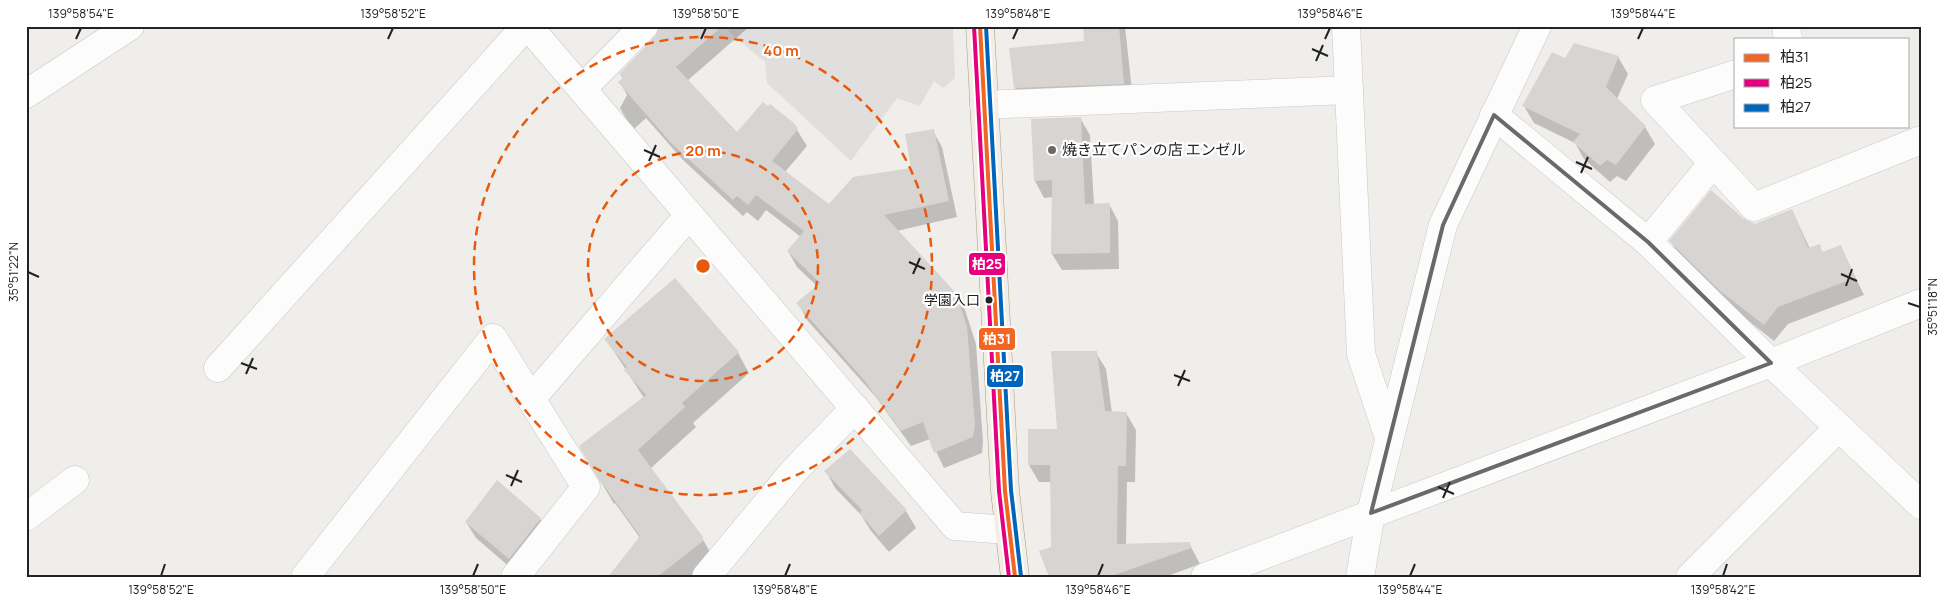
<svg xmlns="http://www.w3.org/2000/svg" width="1947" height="603" viewBox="0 0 1947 603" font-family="Manrope,'Noto Sans JP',sans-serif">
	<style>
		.parking { fill: #e0dfde }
		.shadow { fill: #0003 }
		.building { fill: #d7d4d2 }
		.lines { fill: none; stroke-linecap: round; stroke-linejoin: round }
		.minor-casing { stroke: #c9c8c7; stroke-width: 29 }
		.major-casing { stroke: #a79c86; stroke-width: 29 }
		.minor { stroke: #fdfcfc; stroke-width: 28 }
		.major { stroke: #f3ede7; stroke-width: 28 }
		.bus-1-casing { stroke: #fff; stroke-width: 8 }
		.bus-2-casing { stroke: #fff; stroke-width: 8 }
		.bus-3-casing { stroke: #fff; stroke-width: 8 }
		.bus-1 { stroke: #f26522; stroke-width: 4 }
		.bus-2 { stroke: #e5007d; stroke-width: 4 }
		.bus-3 { stroke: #0065bd; stroke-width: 4 }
		.marked { fill: none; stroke: #6a6968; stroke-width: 4; stroke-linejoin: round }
		.ticks { fill: none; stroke: #222; stroke-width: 2 }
		.ring { fill: none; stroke: #e8590c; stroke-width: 2.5; stroke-dasharray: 9 6 }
		.poi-dot { fill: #6a6968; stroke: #fff; stroke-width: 2 }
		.bus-dot { fill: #222; stroke: #fff; stroke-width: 2 }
		.labels { text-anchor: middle; stroke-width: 4.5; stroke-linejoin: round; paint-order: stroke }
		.bus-label { font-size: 14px; fill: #222; stroke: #fff; text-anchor: end }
		.poi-label { font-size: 15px; fill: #222; stroke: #fff; text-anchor: start }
		.centre { fill: #e8590c; stroke: #fff; stroke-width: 2.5 }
		.ring-label { font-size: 15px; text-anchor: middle; font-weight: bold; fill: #e8590c; stroke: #fff; stroke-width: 4.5; stroke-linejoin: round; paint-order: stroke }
		.line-badge { stroke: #fff; stroke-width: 2 }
		.badge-label { font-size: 14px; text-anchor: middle; font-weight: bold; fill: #fff }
		.neatline { fill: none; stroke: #222; stroke-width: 2 }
		.ticks-label { font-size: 12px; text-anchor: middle; fill: #222 }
	</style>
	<rect width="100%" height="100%" fill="#f0eeeb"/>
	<!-- parking -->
	<polygon class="parking" points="733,26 953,26 955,78 943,88 934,81 920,106 897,98 851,161 767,83 765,62 728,31"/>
	<!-- shadow -->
	<g class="shadow">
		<polygon points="665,26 750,26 687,81 737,134 797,130 807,146 785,172 829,206 912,169 933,131 942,147 957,217 897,231 955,293 965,310 976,344 983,442 982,453 944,468 930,439 911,446 875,396 807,320 798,303 818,287 797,267 788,251 801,237 766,210 758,221 747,212 743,216 682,159 646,118 634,129 629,124 620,108 627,95 620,82 623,79 620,74"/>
		<polygon points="1084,26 1125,26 1133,100 1025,105 1015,88 1085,42"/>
		<polygon points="1618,57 1628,74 1617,99 1645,127 1655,144 1626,181 1617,176 1610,182 1584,159 1575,143 1534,123 1524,106 1566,59"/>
		<polygon points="1080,118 1090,135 1094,205 1109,204 1118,221 1119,269 1062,270 1052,254 1053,197 1044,198 1035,181 1032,120"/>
		<polygon points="1792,210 1810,249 1819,246 1823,253 1841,247 1864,295 1788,324 1774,341 1731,307 1680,258 1671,241 1742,219 1755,225"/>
		<polygon points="606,339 738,353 749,373 693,423 696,427 650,469 702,538 714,559 694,577 609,577 640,538 615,503 614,504 580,446 644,398"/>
		<polygon points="1096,353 1106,369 1112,413 1126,413 1136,430 1135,482 1127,482 1126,545 1189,543 1200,564 1165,577 1051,577 1051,482 1039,482 1029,465 1058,431"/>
		<polygon points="850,451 906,511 916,528 889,552 871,531 861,515 835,488 826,471"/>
		<polygon points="498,482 540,519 550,536 519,575 476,538 466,522"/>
	</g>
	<!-- building -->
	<g class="building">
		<polygon points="659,26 722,26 676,67 737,132 763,102 768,106 770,104 794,123 798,129 772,161 829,204 853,177 911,168 905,134 934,129 949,201 884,215 956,293 967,327 975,425 973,437 934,453 923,422 901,431 864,380 796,303 820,283 787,251 804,231 756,195 748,205 737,196 733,200 671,143 618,82 623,78 619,74 655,37"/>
		<polygon points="1083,26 1119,26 1124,84 1014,88 1009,48 1084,41"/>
		<polygon points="1574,43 1619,56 1606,87 1646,126 1616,165 1607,160 1600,166 1573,142 1580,134 1522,106 1552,52 1565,58"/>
		<polygon points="1081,117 1085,204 1110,203 1110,253 1051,254 1052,180 1034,181 1031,119"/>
		<polygon points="1711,190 1743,218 1755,224 1792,209 1808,248 1820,244 1822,252 1841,245 1855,278 1778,307 1764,325 1720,291 1669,241"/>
		<polygon points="675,278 739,352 682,403 685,407 638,450 703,537 703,541 657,577 608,577 640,536 602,483 601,484 579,446 646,395 624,370 627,367 604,339"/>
		<polygon points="1051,351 1097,351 1105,411 1127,412 1126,466 1118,466 1117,544 1190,542 1191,548 1109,577 1049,577 1039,551 1051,547 1050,465 1028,465 1028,429 1057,429"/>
		<polygon points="850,449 907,510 879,536 860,514 862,510 824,471"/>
		<polygon points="497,480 541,518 509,559 465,522"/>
	</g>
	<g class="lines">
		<!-- minor casing -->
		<g class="minor-casing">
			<g id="minor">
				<polyline points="528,26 955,526 1008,530"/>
				<polyline points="1346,26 1361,354 1389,438"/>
				<polyline points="1786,26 1788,39"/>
				<polyline points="1736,74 1655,100 1754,207 1921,140"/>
				<polyline points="582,89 644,26"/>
				<polyline points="26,94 130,26"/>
				<polyline points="984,105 1349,90"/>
				<polyline points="1494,115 1648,242 1771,363 1921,505"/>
				<polyline points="1648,242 1713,163"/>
				<polyline points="218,368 526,26"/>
				<polyline points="26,517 75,480"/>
				<polyline points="305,577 493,338 531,399 689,215"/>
				<polyline points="515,577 586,487 531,399"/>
				<polyline points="706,577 794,471 855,408"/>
				<polyline points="1205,577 1771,363 1921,303"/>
				<polyline points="1360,577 1371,513 1443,225 1537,26"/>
				<polyline points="1690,577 1839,427"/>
			</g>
		</g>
		<!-- major casing -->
		<g class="major-casing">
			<polyline id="major" points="980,26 1005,491 1015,577"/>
		</g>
		<!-- minor -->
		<use href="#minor" class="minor"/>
		<!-- major -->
		<use href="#major" class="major"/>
		<!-- bus-1 casing -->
		<g class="bus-1-casing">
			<polyline id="bus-1" points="980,26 1005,491 1015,577"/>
		</g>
		<!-- bus-2 casing -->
		<g class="bus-2-casing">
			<polyline id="bus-2" points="974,26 999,491 1009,577"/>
		</g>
		<!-- bus-3 casing -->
		<g class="bus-3-casing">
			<polyline id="bus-3" points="986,26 1011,490 1021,576"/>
		</g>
		<!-- bus-1 -->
		<use href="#bus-1" class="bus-1"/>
		<!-- bus-2 -->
		<use href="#bus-2" class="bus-2"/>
		<!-- bus-3 -->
		<use href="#bus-3" class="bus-3"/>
	</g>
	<!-- marked area -->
	<path class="marked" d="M 1494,115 L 1648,242 L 1771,363 L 1371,513 L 1443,225 Z"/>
	<!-- ticks -->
	<path class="ticks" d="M 76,39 L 81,28M 388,39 L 393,28M 701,39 L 706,28M 1013,39 L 1018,28M 1325,39 L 1330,28M 1638,39 L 1643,28M 1312,49 L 1328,56M 1316,61 L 1323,45M 644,150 L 660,157M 649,161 L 656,145M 1576,162 L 1592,169M 1581,173 L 1588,157M 909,262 L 925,269M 28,272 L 39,277M 913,274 L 920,258M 1841,274 L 1857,281M 1846,286 L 1852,269M 1908,303 L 1920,307M 241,363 L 257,369M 246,374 L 253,358M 1174,375 L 1190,381M 1178,386 L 1185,370M 506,475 L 522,482M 511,486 L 518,470M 1438,487 L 1454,494M 1443,498 L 1450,482M 161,576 L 165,564M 473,576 L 478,564M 785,576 L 790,564M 1098,576 L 1103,564M 1410,576 L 1415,564M 1723,576 L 1727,564"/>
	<!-- distance rings -->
	<g class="ring">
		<circle cx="703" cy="266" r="115"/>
		<circle cx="703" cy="266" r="229"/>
	</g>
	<!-- markers -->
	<circle class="poi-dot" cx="1052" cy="150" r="5"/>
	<circle class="bus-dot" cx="989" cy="300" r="4.5"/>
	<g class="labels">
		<!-- bus labels -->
		<g class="bus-label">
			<text x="980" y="305">学園入口</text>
		</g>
		<!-- poi labels -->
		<g class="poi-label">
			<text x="1062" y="155">焼き立てパンの店 エンゼル</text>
		</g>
	</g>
	<circle cx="703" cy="266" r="8" class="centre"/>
	<g class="ring-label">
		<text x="781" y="56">40 m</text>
		<text x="703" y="156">20 m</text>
	</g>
	<g class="line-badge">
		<rect x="968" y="252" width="38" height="24" rx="5" fill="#e5007d"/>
		<rect x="978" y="327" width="38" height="24" rx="5" fill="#f26522"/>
		<rect x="986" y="364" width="38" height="24" rx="5" fill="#0065bd"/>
	</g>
	<g class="badge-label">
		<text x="987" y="269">柏25</text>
		<text x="997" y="344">柏31</text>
		<text x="1005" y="381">柏27</text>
	</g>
	<!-- border -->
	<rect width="1947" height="603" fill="none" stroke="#ffffff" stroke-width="55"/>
	<!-- legend -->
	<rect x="1734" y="38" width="175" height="90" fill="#ffffff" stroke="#a7a7a7"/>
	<rect x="1744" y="54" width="25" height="8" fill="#f26522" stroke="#a7a7a7"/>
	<text x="1780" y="62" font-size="15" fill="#222222">柏31</text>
	<rect x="1744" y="79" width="25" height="8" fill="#e5007d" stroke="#a7a7a7"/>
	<text x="1780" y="88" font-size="15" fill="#222222">柏25</text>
	<rect x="1744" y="104" width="25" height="8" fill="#0065bd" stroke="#a7a7a7"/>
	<text x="1780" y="112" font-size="15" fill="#222222">柏27</text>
	<rect x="28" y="28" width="1892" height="548" class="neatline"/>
	<g class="ticks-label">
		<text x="81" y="18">139°58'54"E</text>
		<text x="393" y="18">139°58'52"E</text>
		<text x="706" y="18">139°58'50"E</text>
		<text x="1018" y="18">139°58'48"E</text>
		<text x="1330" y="18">139°58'46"E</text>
		<text x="1643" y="18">139°58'44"E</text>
		<text transform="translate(14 272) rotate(-90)" y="4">35°51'22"N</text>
		<text transform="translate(1933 307) rotate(-90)" y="4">35°51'18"N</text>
		<text x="161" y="594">139°58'52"E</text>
		<text x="473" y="594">139°58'50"E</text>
		<text x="785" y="594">139°58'48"E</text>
		<text x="1098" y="594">139°58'46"E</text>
		<text x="1410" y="594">139°58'44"E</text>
		<text x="1723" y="594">139°58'42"E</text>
	</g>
</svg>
